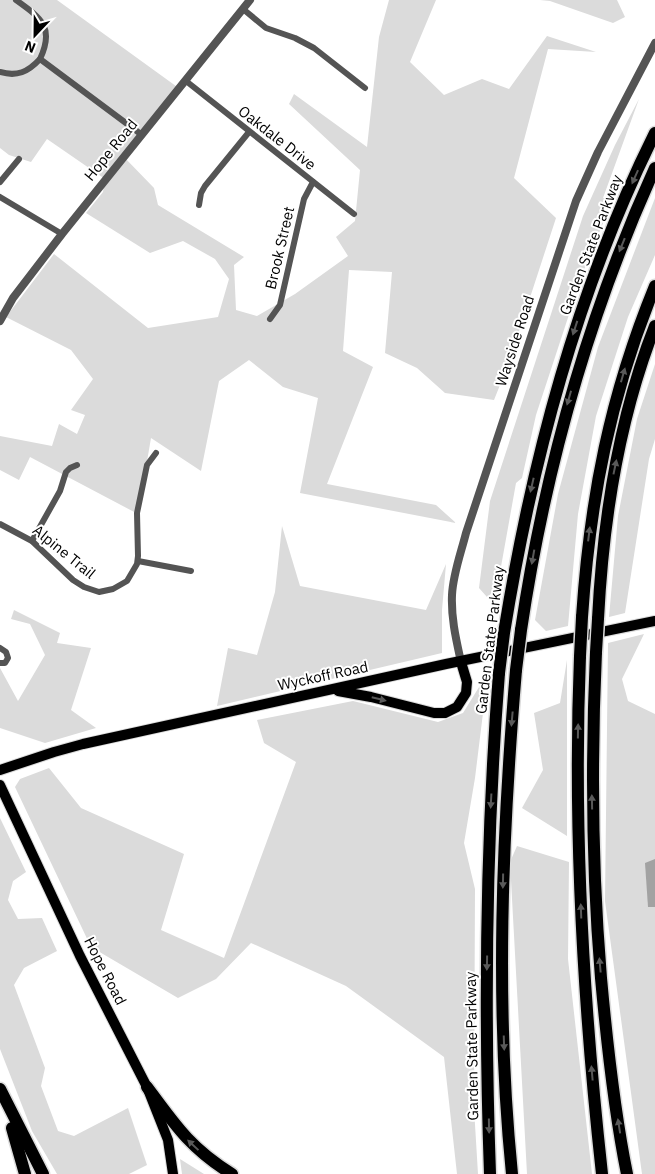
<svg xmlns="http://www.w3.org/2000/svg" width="655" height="1174" viewBox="0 0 655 1174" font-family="'IBM Plex Sans',sans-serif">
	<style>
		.green { fill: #dbdbdb }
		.water { fill: #a2a2a2 }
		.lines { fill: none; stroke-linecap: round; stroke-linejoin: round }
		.primary-casing { stroke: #dbdbdb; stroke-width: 12 }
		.motorway-casing { stroke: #dbdbdb; stroke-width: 15 }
		.minor { stroke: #545454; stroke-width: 6 }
		.tertiary { stroke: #545454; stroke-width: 8 }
		.primary { stroke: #000; stroke-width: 10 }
		.motorway { stroke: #000; stroke-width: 12 }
		.motorway-bridge-casing { stroke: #dbdbdb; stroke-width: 15; stroke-linecap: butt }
		.motorway-bridge { stroke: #000; stroke-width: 12 }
		.oneway { fill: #595959 }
		.labels { text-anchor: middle; stroke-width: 4; stroke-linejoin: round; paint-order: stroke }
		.street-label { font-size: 15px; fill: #000; stroke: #fff }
	</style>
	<rect width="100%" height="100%" fill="#fff"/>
	<!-- green -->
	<g class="green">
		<polygon points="0,0 57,0 180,89 124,157 154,188 158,205 244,257 234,265 236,310 257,316 295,294 348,256 336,237 355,221 360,170 289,104 294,94 367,147 379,37 389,0 436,0 410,62 444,95 482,79 509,89 547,36 596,52 548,49 514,178 556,218 508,365 494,400 445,393 417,368 385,353 392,272 349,270 343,351 373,367 327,484 436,505 456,523 300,493 318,398 283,387 249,360 219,381 201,471 151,438 138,514 30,457 19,480 0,470 0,436 52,446 59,424 77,434 85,415 71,410 93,379 71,350 6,317 54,254 148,328 218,317 229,279 215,259 183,241 150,253 86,213 103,192 105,179 47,139 31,162 9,155 0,148"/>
		<polygon points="540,0 617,0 625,17 613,23 550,1"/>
		<polygon points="639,99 603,198 614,196 582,275 536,415 522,478 516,483 497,589 487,597 479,588 490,501 583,216 615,145"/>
		<polygon points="655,198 655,255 628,317 596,416 578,514 568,626 546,631 535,620 558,494 598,347"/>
		<polygon points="655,364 655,439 649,459 625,613 609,617 618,516 637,419"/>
		<polygon points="282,526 300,586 426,610 446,564 442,610 442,653 217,706 228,648 257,655 275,592"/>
		<polygon points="14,610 60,633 57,643 91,648 71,710 96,728 45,743 0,728 0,668 18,701 45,655 30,624 11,619"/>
		<polygon points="644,634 622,679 628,701 655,714 655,1174 642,1174 605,901 608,643"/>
		<polygon points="567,660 567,836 522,808 543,770 534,713 560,703"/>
		<polygon points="484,679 483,713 475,778 464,843 475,889 474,1108 478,1174 457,1174 444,1057 346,986 251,943 216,979 178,998 91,947 15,787 20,779 49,768 81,808 184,854 161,930 224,958 296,762 264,743 257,720 353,701 438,722 463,713"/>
		<polygon points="0,818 26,872 13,881 8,900 18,919 42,918 57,951 24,968 14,985 45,1068 41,1086 58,1131 74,1136 128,1108 147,1165 129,1174 57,1174 32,1131 0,1049"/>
		<polygon points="517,846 569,862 568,959 592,1174 527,1174 510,862"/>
		<polygon points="180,1159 204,1174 182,1174"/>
	</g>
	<!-- water -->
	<polygon class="water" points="655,859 655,907 648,907 645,863"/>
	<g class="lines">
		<!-- primary casing -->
		<g class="primary-casing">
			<g id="primary">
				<polyline points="338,691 371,697 434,713 445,713 457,707 466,693 467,682 461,662"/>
				<polyline points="0,770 54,752 83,744 446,664 655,621"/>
				<polyline points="0,785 80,956 147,1087 168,1140 173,1174"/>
			</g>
		</g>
		<!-- motorway casing -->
		<g class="motorway-casing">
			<g id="motorway">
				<path d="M 582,617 C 590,498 610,396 655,286"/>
				<path d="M 598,619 C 603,519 618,420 655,326"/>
				<path d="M 521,630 C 545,469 588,315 655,168"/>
				<path d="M 504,633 C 532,460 577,290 655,133"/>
				<path d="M 596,652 C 591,761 592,870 601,978 C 607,1044 614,1110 627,1174"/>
				<path d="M 580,656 C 573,829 583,1002 602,1174"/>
				<path d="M 147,1087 C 175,1125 191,1149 232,1174"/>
				<polyline points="0,1089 43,1174"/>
				<polyline points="12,1128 25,1174"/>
				<path d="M 490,1174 C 484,1007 486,840 499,673"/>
				<path d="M 512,1174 C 495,1006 502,837 516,670"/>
			</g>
		</g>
		<!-- minor -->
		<g class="minor">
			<path d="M 16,0 C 41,18 55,27 40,59"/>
			<polyline points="243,9 266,28 295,38 314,48 365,88"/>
			<path d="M 0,72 C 17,77 28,72 40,59 L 142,135"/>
			<polyline points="186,81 354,214"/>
			<polyline points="0,182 19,159"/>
			<polyline points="0,197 62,234"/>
			<polyline points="199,205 201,193 205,186 249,132"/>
			<polyline points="270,319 280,305 304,199 313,182"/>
			<polyline points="0,524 32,541 73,580 84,587 99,592 113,589 127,581 137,564 138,556 137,513 147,465 156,453"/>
			<polyline points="32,541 60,491 66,472 70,468 77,465"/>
			<polyline points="138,561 191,571"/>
			<polyline points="0,648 6,652 8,658 5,663 0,663"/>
		</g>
		<!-- tertiary -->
		<g class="tertiary">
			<polyline points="0,321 13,298 62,234 250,0"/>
			<path d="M 461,662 C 456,639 451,618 452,595 C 453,574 461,553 466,533 L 576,201 L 598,152 L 655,43"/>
		</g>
		<!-- primary -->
		<use href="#primary" class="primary"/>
		<!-- motorway -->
		<use href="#motorway" class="motorway"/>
		<!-- motorway-bridge casing -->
		<g class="motorway-bridge-casing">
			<g id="motorway-bridge">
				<polyline points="596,652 598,619"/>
				<polyline points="580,656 582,617"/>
				<polyline points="516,670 521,630"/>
				<polyline points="499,673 504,633"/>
			</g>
		</g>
		<!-- motorway-bridge -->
		<use href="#motorway-bridge" class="motorway-bridge"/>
	</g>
	<!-- one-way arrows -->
	<defs><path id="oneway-solid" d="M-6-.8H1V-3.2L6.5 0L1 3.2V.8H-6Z" transform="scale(1.25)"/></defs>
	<g class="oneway">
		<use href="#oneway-solid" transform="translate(635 177) rotate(114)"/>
		<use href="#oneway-solid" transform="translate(622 245) rotate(112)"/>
		<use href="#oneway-solid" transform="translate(575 328) rotate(108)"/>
		<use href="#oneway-solid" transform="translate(623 375) rotate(-74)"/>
		<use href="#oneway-solid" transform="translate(569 398) rotate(106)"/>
		<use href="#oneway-solid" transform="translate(615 467) rotate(-78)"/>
		<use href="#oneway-solid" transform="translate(532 485) rotate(103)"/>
		<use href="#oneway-solid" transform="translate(589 534) rotate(-83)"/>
		<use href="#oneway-solid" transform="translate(533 557) rotate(100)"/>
		<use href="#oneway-solid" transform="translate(379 699) rotate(14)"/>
		<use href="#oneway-solid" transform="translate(512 719) rotate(95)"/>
		<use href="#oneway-solid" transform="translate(578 731) rotate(-89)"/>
		<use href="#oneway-solid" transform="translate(491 801) rotate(93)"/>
		<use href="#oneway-solid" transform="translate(592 802) rotate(-91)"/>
		<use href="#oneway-solid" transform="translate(503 881) rotate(91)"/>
		<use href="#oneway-solid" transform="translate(581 911) rotate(-92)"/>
		<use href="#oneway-solid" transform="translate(487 963) rotate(91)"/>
		<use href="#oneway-solid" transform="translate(600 965) rotate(-95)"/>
		<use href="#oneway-solid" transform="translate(504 1043) rotate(88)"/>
		<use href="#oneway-solid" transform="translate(592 1073) rotate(-95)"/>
		<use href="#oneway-solid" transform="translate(489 1126) rotate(89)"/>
		<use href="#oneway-solid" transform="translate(619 1126) rotate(-99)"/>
		<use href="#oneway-solid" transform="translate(193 1145) rotate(-137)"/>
	</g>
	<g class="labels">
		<!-- street labels -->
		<g class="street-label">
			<text transform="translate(277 138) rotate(38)" y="5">Oakdale Drive</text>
			<text transform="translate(111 150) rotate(-51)" y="5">Hope Road</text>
			<text transform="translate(591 245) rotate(-69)" y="5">Garden State Parkway</text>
			<text transform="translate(280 248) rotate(-77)" y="5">Brook Street</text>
			<text transform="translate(515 341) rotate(-72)" y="5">Wayside Road</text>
			<text transform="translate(64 552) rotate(39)" y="5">Alpine Trail</text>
			<text transform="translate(490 640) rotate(-83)" y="5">Garden State Parkway</text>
			<text transform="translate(323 676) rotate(-12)" y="5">Wyckoff Road</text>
			<text transform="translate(105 971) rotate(63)" y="5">Hope Road</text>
			<text transform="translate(472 1046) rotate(-91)" y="5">Garden State Parkway</text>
		</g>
	</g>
	<!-- north arrow -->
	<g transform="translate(35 35) rotate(202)" stroke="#ffffff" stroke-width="4" paint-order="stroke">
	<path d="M0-4L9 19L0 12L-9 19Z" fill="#000000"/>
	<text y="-8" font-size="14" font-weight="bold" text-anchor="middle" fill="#000000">N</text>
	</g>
</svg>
